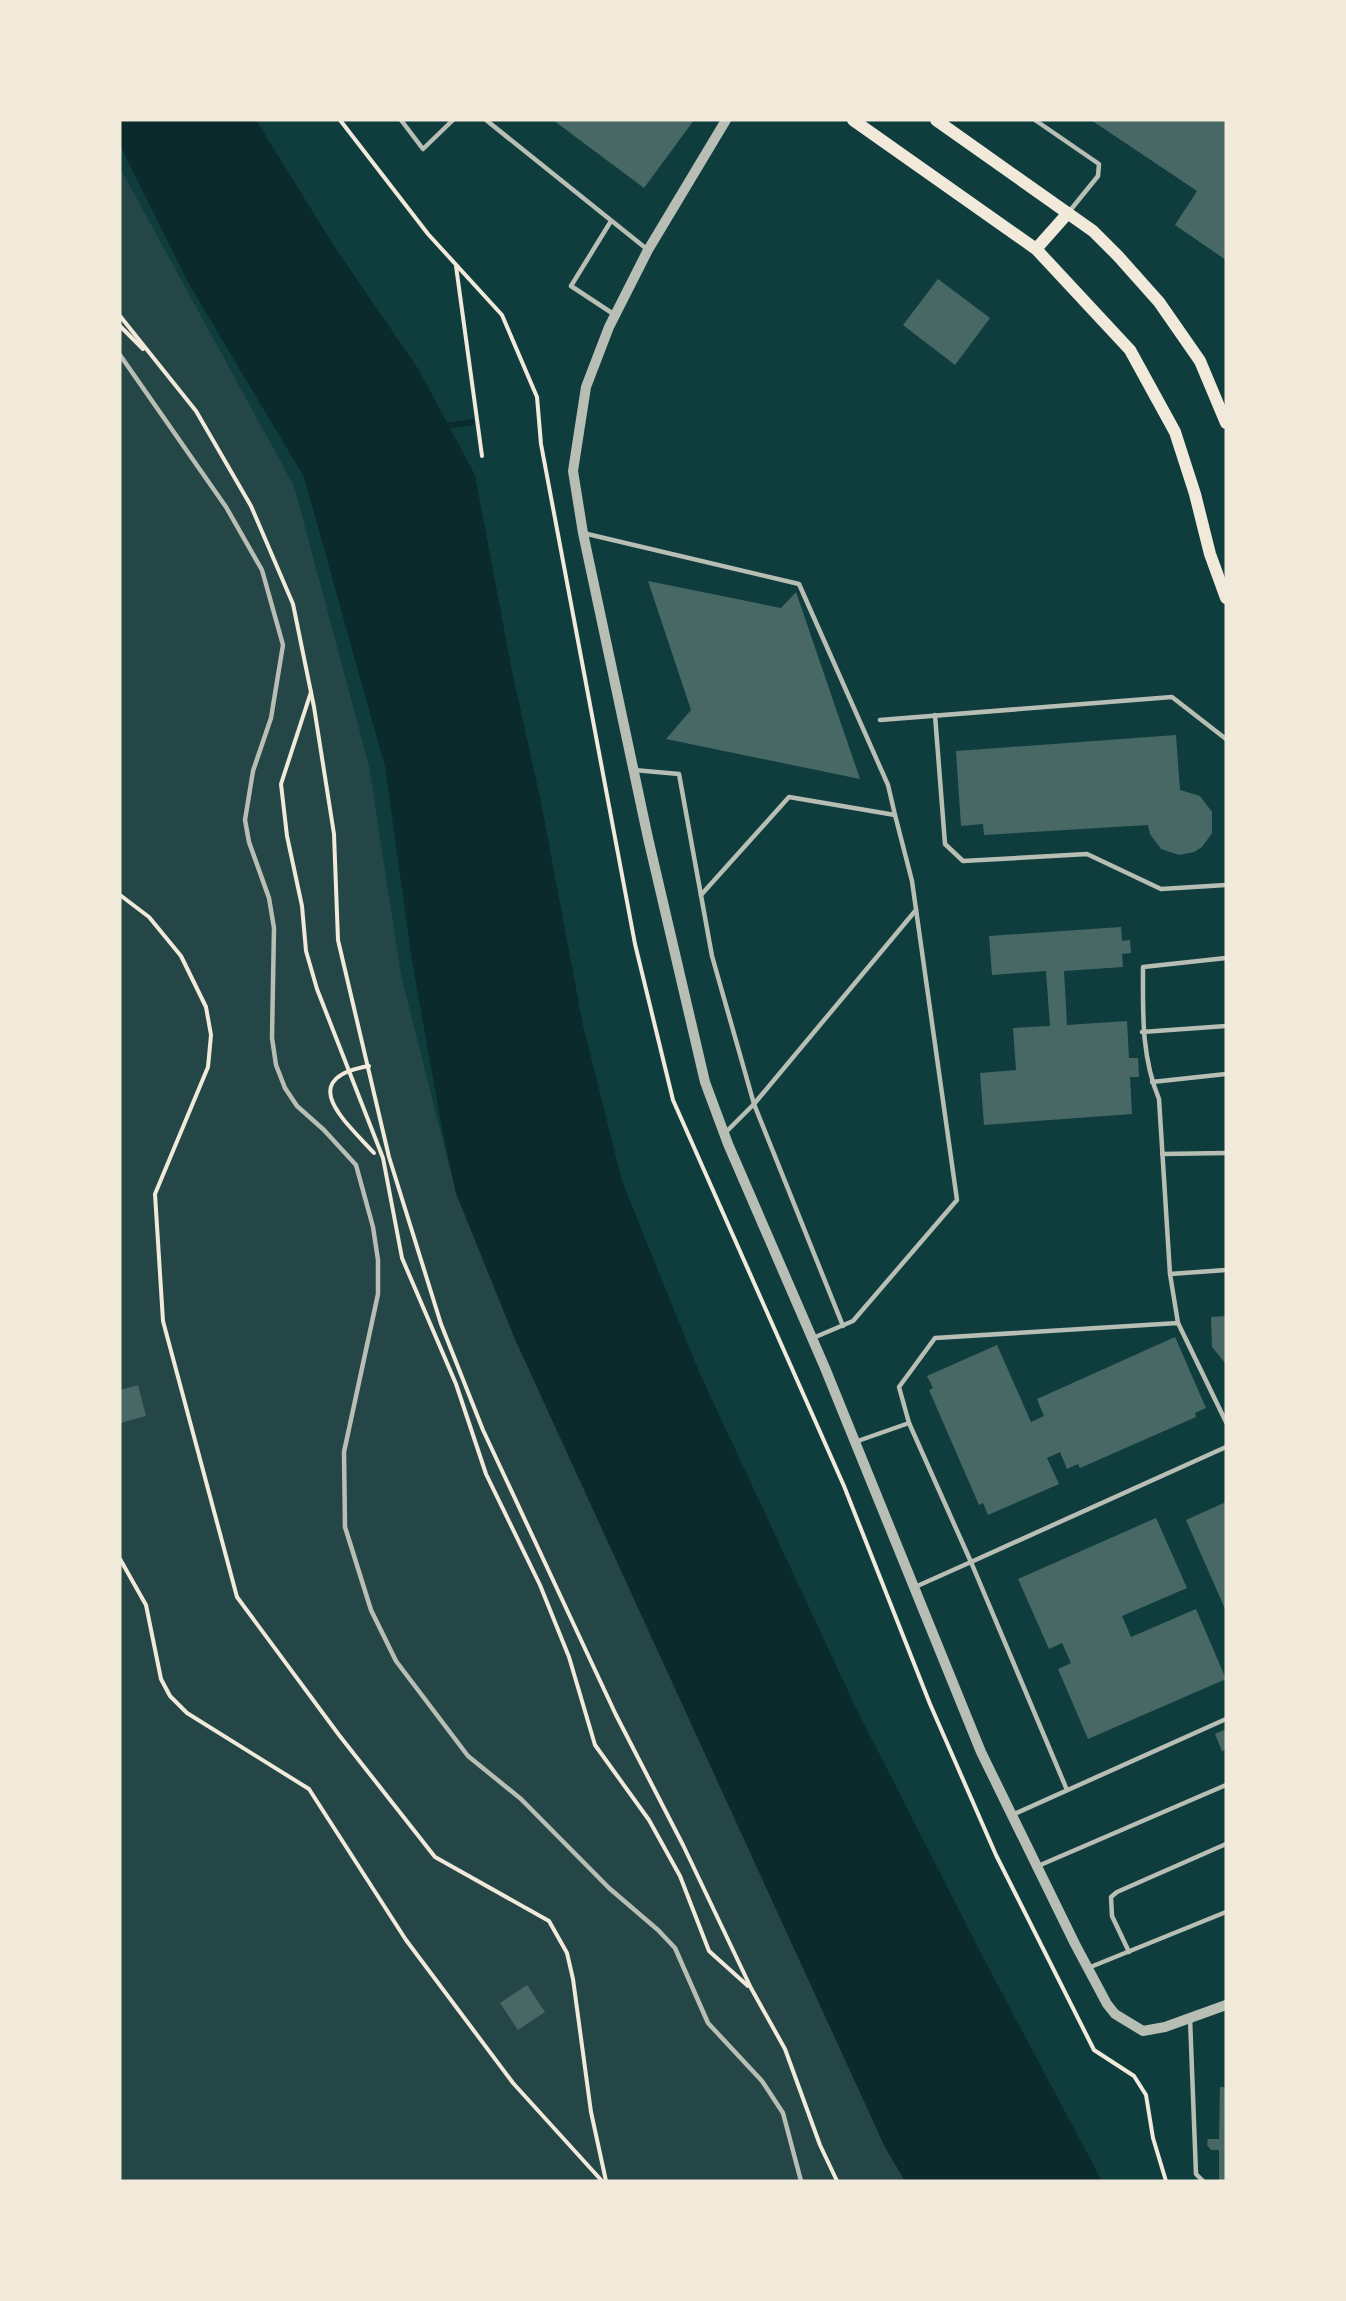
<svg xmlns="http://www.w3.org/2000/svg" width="1346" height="2301" viewBox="0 0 1346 2301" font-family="'IBM Plex Sans',sans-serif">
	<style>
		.green { fill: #244646 }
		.water { fill: #0a2a2b }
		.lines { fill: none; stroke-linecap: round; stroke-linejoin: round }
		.stream { stroke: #0a2a2b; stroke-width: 6 }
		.building { fill: #486865 }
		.path { stroke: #f1e9da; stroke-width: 4 }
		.service { stroke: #b8beb3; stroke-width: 4.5 }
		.tertiary { stroke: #b8beb3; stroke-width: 10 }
		.secondary { stroke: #f1e9da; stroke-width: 12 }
	</style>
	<rect width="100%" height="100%" fill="#0f3d3e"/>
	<!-- green -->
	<polygon class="green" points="120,168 294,486 369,766 401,975 456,1193 515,1339 885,2147 905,2181 120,2181"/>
	<!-- water -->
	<polygon class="water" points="120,120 256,120 334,246 419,370 475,475 512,671 541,802 583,1025 622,1181 700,1374 856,1708 986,1963 1102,2181 905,2181 885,2147 515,1339 456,1193 443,1134 412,961 385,767 304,477 189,284 120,145"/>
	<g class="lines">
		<!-- stream -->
		<polyline class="stream" points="440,427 472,422"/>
	</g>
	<!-- building -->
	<g class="building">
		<polygon points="553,120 694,120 644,188"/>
		<polygon points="1091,120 1226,120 1226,260 1175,225 1197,191"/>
		<polygon points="938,279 990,318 955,365 903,325"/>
		<polygon points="648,581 781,608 796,592 860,779 666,739 691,710"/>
		<polygon points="1176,735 1180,790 1200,796 1212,812 1212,833 1202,847 1194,852 1179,855 1161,849 1150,834 1148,825 984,835 983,824 961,826 956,751"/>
		<polygon points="1121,927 1122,941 1130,940 1131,953 1122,954 1123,967 1064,971 1067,1025 1127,1021 1129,1058 1138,1058 1139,1077 1130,1077 1132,1114 984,1125 980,1073 1016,1070 1013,1028 1050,1026 1046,971 992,975 989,936"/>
		<polygon points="1226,1316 1226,1364 1212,1347 1211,1317"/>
		<polygon points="1175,1337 1206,1408 1195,1413 1196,1417 1080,1468 1078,1464 1067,1469 1060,1452 1047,1458 1059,1484 988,1515 983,1503 979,1505 929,1390 933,1388 927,1376 997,1345 1031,1422 1044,1416 1037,1399"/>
		<polygon points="138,1385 146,1416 120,1423 120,1390"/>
		<polygon points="1226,1502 1226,1611 1186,1520"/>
		<polygon points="1156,1518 1187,1588 1122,1616 1131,1637 1196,1609 1226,1679 1088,1739 1058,1669 1071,1663 1062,1643 1049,1649 1018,1579"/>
		<polygon points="1226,1729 1226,1750 1222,1751 1215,1734"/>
		<polygon points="527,1985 545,2012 518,2030 500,2003"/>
		<polygon points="1220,2087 1226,2087 1226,2181 1219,2181 1219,2150 1211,2150 1207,2145 1208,2139 1219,2139"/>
	</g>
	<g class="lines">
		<!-- path -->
		<g class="path">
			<polyline points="340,120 428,234 502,315 537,397 541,444 635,944 673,1100 844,1486 930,1704 996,1855 1094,2050 1134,2076 1146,2095 1153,2138 1166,2181"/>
			<polyline points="456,266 482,456"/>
			<polyline points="120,316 196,411 251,506 293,604 314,707 334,834 338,940 389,1157 441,1324 483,1430 616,1715 683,1845 751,1988 785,2049 820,2145 837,2181"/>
			<polyline points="120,326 143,349"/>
			<polyline points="311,692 281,784 287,836 302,906 306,951 317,989 383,1158 402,1258 456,1384 486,1474 540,1585 569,1657 595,1745 649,1820 680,1876 709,1951 748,1986"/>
			<polyline points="120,895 149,917 181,956 206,1007 211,1035 208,1067 155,1194 163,1321 237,1597 339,1735 435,1857 549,1921 567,1953 573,1979 591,2112 606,2181"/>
			<path d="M 369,1066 C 294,1079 346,1122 374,1153"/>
			<polyline points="120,1559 146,1605 161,1679 170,1696 187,1713 309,1789 406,1940 513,2083 602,2181"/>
		</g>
		<!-- service -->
		<g class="service">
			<polyline points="401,120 423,149 453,120"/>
			<polyline points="486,120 648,250"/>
			<polyline points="1035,120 1099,164 1098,176 1068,213"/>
			<polyline points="611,221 571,286 615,315"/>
			<polyline points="120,355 226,507 262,570 283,645 271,718 253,771 245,820 249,842 269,898 274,928 272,1038 276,1065 285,1088 297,1106 324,1130 356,1165 373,1227 378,1260 378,1294 344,1452 345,1527 371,1610 396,1661 468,1756 521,1799 609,1888 658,1930 675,1948 708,2023 762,2081 783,2113 801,2181"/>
			<polyline points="583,533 799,584 888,785 895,815 912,881 957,1200 853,1321 813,1338"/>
			<polyline points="935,715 945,844 963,861 1087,854 1161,889 1226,885"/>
			<polyline points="880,720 1172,697 1226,739"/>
			<polyline points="634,770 679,774 712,956 754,1104 916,910"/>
			<polyline points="701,895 789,797 895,815"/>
			<polyline points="1142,1032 1226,1026"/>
			<polyline points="1152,1082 1226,1074"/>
			<polyline points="726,1132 754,1104 843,1326"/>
			<polyline points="1162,1154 1226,1153"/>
			<polyline points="1170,1274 1226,1270"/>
			<path d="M 1178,1323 L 1170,1274 L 1159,1099 C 1141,1056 1143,1012 1143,967 L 1226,958"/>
			<polyline points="909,1423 899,1387 935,1338 1178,1323 1226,1422"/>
			<polyline points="855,1442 909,1423 971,1562 1226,1447"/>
			<polyline points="915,1587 971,1562 1067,1790"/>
			<polyline points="1012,1815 1226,1719"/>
			<polyline points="1038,1866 1226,1785"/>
			<polyline points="1129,1952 1112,1916 1111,1897 1117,1892 1226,1844"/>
			<polyline points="1088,1968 1226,1912"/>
			<polyline points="1190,2018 1196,2174 1203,2181"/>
		</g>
		<!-- tertiary -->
		<polyline class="tertiary" points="726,120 648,250 609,327 586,387 573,471 583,533 648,838 705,1082 728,1144 825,1368 981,1752 1075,1944 1107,2004 1115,2014 1143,2031 1165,2027 1226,2005"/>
		<!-- secondary -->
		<g class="secondary">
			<polyline points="853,120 1036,249 1130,350 1175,432 1195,494 1210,554 1226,598"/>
			<polyline points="936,120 1093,231 1118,256 1159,302 1200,361 1226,423"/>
			<polyline points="1036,249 1068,213"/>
		</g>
	</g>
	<!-- border -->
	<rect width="1346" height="2301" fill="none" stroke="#f1e9da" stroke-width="243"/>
</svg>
